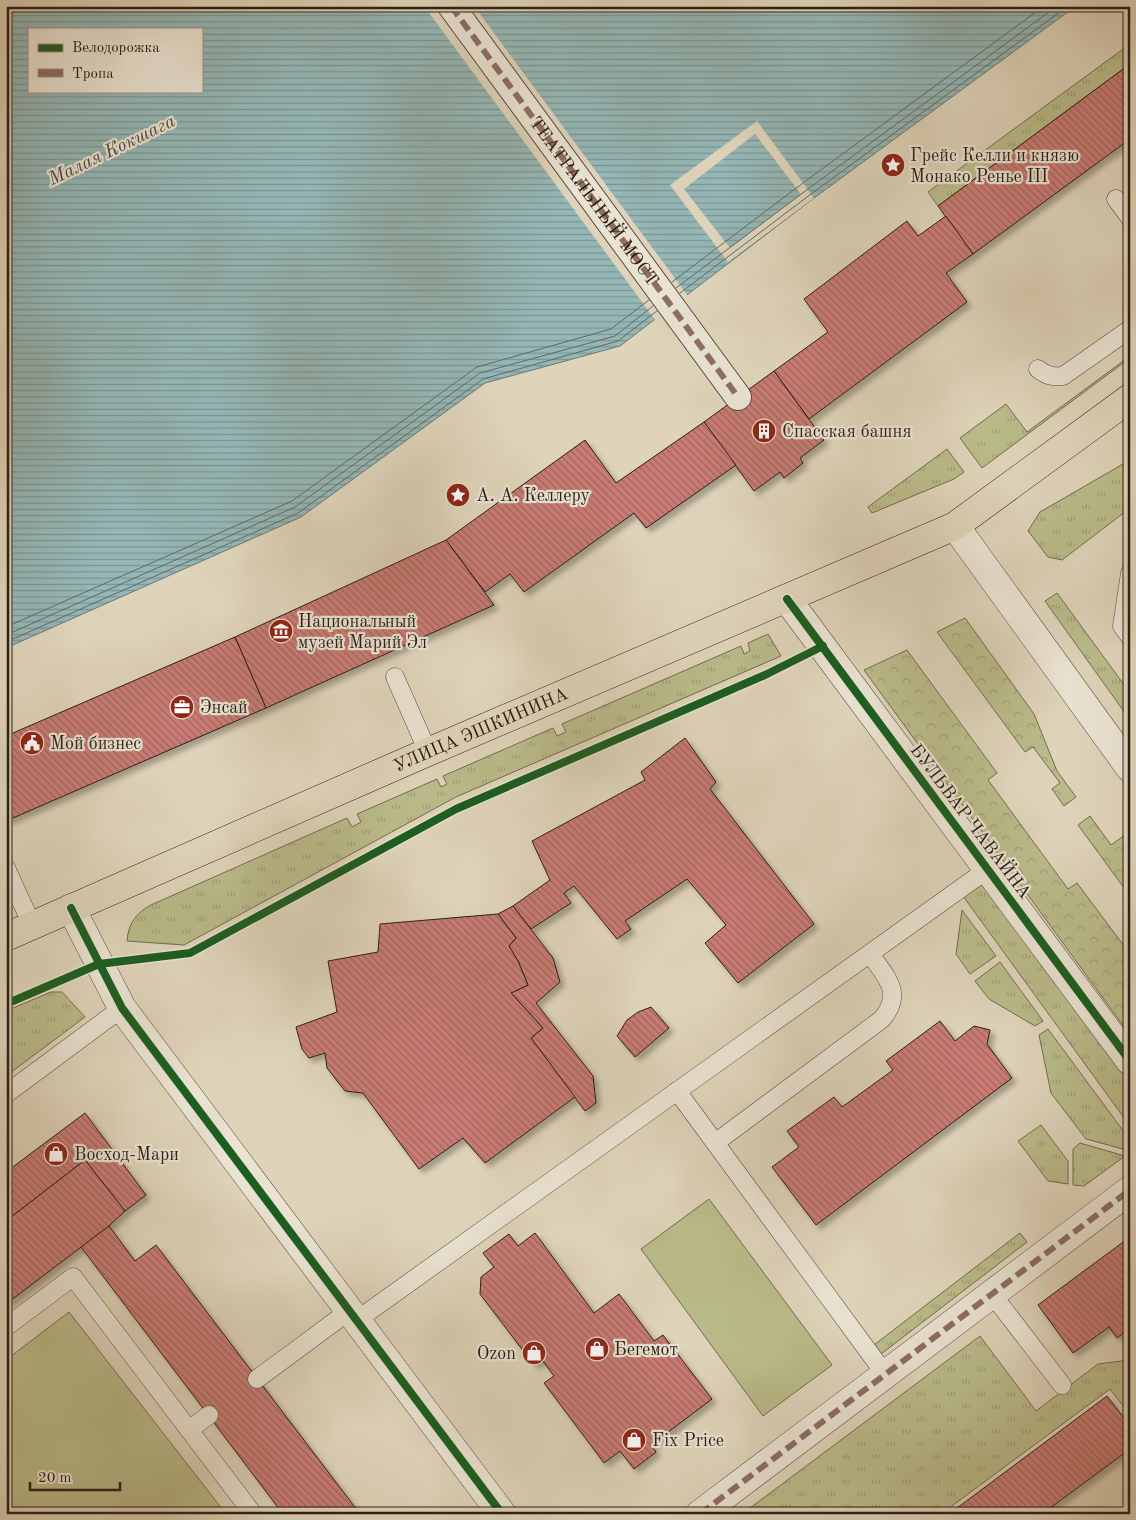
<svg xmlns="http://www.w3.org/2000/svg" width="1136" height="1520" viewBox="0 0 1136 1520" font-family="'Old Standard TT',serif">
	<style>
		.grass { fill: url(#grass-tufts); stroke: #726c50 }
		.forest { fill: url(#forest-crowns); stroke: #726c50 }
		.park { fill: #babb8a; stroke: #726c50 }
		.water { fill: url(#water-rules); stroke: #6b7a76; fill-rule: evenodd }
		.pier { fill: #dfd4ba; fill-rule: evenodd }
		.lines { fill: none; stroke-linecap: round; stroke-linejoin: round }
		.shore { stroke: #606a66; stroke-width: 1 }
		.building { fill: url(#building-back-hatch); stroke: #2b1e17; filter: url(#shadow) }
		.service-casing { stroke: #584c40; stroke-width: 19 }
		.pedestrian-casing { stroke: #584c40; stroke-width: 28 }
		.minor-casing { stroke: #584c40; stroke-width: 29 }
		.tertiary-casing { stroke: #584c40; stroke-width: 29 }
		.primary-casing { stroke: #2b1e17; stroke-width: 29 }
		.service { stroke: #eae3d2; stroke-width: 18 }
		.pedestrian { stroke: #eae3d2; stroke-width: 26 }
		.minor { stroke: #eae3d2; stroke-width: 28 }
		.tertiary { stroke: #eae3d2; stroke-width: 28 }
		.primary { stroke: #dfd4ba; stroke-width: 28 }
		.quiet { stroke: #8d6e63; stroke-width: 6; stroke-dasharray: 12 6; stroke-linecap: butt }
		.cycleway-casing { stroke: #eae3d2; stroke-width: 11 }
		.cycleway { stroke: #1b5e20; stroke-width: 8 }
		.labels { text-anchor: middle; stroke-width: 4.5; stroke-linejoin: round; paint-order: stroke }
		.poi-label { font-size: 18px; fill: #2b1e17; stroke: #eae3d2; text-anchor: start }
		.street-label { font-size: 18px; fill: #2b1e17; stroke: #eae3d2 }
		.water-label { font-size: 19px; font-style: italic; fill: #4b4c47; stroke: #eae3d2 }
	</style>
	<defs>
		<pattern id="grass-tufts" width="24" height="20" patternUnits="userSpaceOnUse" patternTransform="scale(1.25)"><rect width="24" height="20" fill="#babb8a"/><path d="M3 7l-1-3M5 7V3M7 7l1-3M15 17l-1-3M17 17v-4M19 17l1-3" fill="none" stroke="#a0a076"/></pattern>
		<pattern id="forest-crowns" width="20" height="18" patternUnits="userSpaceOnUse" patternTransform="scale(1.25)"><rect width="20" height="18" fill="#babb8a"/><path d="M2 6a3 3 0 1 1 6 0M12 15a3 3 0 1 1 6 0" fill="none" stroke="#a0a076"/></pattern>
		<pattern id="water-rules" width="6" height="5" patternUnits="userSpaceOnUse" patternTransform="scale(1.25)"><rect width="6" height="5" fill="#95b7b6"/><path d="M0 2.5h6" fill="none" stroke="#7a9493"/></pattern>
		<pattern id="building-back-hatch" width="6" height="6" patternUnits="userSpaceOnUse" patternTransform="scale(1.25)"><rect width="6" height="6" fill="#c87b74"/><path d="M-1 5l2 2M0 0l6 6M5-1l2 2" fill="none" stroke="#a3645e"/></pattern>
		<filter id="shadow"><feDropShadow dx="4.5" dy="4.5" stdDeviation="2.5" flood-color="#0004"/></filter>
	</defs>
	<rect width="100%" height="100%" fill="#dfd4ba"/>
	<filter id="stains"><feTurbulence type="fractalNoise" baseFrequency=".004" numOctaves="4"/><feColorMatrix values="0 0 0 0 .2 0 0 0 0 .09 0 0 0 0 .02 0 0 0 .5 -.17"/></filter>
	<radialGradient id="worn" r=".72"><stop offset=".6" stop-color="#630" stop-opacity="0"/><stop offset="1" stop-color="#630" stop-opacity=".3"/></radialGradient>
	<!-- grass -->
	<g class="grass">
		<polygon points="1130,44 1130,64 938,206 928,192"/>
		<polygon points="1130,356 1130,358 982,468 960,438 1006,404 1027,432"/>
		<polygon points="947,449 964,472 954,479 872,513 868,507"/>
		<polygon points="1130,460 1130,508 1062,560 1048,557 1028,531 1040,512"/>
		<polygon points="1057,593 1130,693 1130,720 1045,601"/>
		<path d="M 768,634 L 781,656 L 456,797 L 184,945 L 127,941 C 128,924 136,913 151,905 L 347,818 L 352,827 L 361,822 L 357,814 L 437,779 L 441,787 L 447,784 L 443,776 L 553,728 L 557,736 L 566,732 L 562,724 L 741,646 L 744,654 L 750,651 L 748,643 Z"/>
		<polygon points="982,884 990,888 1130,1079 1130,1126 960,892"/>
		<polygon points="962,910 996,956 970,974 956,954"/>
		<polygon points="1000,962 1043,1021 1035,1026 989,999 975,981"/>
		<polygon points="51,992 62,992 85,1017 6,1076 6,1011"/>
		<polygon points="1048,1029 1130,1140 1130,1151 1086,1139 1051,1093 1039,1035"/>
		<polygon points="1041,1125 1068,1161 1068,1184 1048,1181 1018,1141"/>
		<polygon points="1080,1143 1125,1156 1084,1186 1073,1185 1073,1149"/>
		<polygon points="1020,1233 1027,1242 881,1354 874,1345"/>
		<polygon points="980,1336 1036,1411 1098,1364 1130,1360 1130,1415 1110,1389 941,1514 742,1514"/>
	</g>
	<!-- forest -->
	<g class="forest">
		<polygon points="965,618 1034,714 1057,771 1076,797 1064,806 1052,789 1060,783 1033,747 1025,752 937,632"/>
		<polygon points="907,650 997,773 988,780 1068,889 1077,883 1130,954 1130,1035 864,670"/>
		<polygon points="1090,816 1111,845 1125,835 1130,840 1130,896 1078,825"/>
	</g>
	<!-- park -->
	<g class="park">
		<polygon points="709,1199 832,1365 763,1416 641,1249"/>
		<polygon points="69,1312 226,1514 7,1514 6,1360"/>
	</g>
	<!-- water -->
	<path class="water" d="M 6,6 L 1076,6 L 814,198 L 620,346 L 485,383 L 301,517 L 6,648 ZM 29,29 L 201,29 L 201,91 L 29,91 Z"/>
	<!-- pier -->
	<g class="pier">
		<polygon points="424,6 474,6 688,296 656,321"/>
		<path d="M 757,121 L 814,198 L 728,262 L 670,185 ZM 755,134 L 801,194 L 730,248 L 684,189 Z"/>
	</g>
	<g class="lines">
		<!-- shore -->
		<g class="shore">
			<polyline points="672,282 803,183 1044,6"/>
			<polyline points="676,288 808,189 1057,6"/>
			<polyline points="680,293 811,194 1068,6"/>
			<polyline points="6,627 292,501 477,367 611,329 649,300"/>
			<polyline points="6,635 295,507 480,373 615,336 653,306"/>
			<polyline points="6,642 298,513 483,379 618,341 657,311"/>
		</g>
	</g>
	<!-- building -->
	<g class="building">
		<polygon points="1130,64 1130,139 973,254 938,206"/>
		<polygon points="946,216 973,254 946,273 967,302 809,419 774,371 828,332 804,299 907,221 918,236"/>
		<polygon points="774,371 824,440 800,458 803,463 784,478 780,472 754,491 704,422"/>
		<polygon points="704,422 736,465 646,528 634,513 524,592 510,574 485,592 446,540 585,440 616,483"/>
		<polygon points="446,540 494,605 266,708 235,637"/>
		<polygon points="235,637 266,708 6,821 6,736"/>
		<polygon points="685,738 716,782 710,789 814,924 738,983 705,943 726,925 687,879 625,921 631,929 617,939 574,886 564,893 571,903 531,929 513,906 550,880 532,841 645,780 641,772"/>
		<polygon points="513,906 553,958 560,982 536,1003 593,1076 596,1103 585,1111 531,1038 543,1028 511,993 528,985 518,961 509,946 516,938 498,914"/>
		<polygon points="498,914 516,938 509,946 518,961 528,985 511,993 543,1028 531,1038 575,1097 485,1163 463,1138 419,1169 363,1093 345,1091 327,1068 325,1053 309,1058 302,1049 296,1027 337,1012 328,961 378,952 380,924"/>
		<polygon points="651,1007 669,1028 635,1057 617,1036 627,1020 638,1012"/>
		<polygon points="940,1021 955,1041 974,1026 990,1030 987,1044 1012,1078 816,1225 772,1167 799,1147 787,1131 834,1097 842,1107 893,1070 886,1061"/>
		<polygon points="85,1113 146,1195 125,1211 85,1160 6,1221 6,1172"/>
		<polygon points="85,1160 125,1211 109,1226 6,1304 6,1221"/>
		<polygon points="109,1226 135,1261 156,1245 360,1514 283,1514 81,1247"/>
		<polygon points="535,1233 594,1313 619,1294 654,1341 663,1335 712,1399 651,1445 656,1452 634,1469 620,1451 604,1463 544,1383 554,1376 542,1360 534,1365 480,1294 481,1277 494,1267 483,1253 509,1234 518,1246"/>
		<polygon points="1130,1237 1130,1328 1117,1338 1109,1327 1073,1353 1038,1305"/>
		<polygon points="1107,1396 1130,1426 1130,1449 1042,1514 949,1514"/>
	</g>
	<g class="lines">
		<!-- service casing -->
		<g class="service-casing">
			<g id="service">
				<polyline points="1116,199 1130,218"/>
				<path d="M 1038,369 C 1047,376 1053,377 1063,376 L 1130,329"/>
				<polyline points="1130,573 1122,626 1130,637"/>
				<polyline points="395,677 428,752"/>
				<polyline points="6,868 32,925"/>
				<polyline points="677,1091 885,1374"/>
				<polyline points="6,1094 122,1008"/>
				<path d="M 715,1143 L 882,1019 C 904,993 886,977 870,954"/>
				<polyline points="992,1294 1062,1385"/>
				<polyline points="357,1320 988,869"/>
				<polyline points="6,1327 73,1277 253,1514"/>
				<polyline points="257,1379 349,1311"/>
				<polyline points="189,1430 209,1415"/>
			</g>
		</g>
		<!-- pedestrian casing -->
		<g class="pedestrian-casing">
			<polyline id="pedestrian" points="451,6 738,397"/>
		</g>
		<!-- minor casing -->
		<g class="minor-casing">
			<g id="minor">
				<polyline points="787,599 1130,1061"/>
				<polyline points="71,908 122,1008 502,1514"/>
				<polyline points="700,1514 1130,1190"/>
			</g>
		</g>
		<!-- tertiary casing -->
		<g class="tertiary-casing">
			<polyline id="tertiary" points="955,526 1130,768"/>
		</g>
		<!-- primary casing -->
		<g class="primary-casing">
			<g id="primary">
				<path id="s1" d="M 6,937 L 428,752 L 955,526 L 1130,398"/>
			</g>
		</g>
		<!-- service -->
		<use href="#service" class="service"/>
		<!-- pedestrian -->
		<use href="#pedestrian" class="pedestrian"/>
		<!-- minor -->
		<use href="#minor" class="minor"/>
		<!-- tertiary -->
		<use href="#tertiary" class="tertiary"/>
		<!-- primary -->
		<use href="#primary" class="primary"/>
		<!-- quiet -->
		<g class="quiet">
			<path id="s2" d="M 451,6 L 738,397"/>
			<polyline points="700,1514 1130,1190"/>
		</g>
		<!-- cycleway casing -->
		<g class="cycleway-casing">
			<g id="cycleway">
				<polyline points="787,599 1130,1061"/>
				<polyline points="71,908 122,1008 502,1514"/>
				<polyline points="6,1004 99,964 190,953 456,809 765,675 823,646"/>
			</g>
		</g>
		<!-- cycleway -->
		<use href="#cycleway" class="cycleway"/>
	</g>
	<!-- icons -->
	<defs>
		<g id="sight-disc" transform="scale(1.25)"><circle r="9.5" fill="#8f2418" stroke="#eae3d2"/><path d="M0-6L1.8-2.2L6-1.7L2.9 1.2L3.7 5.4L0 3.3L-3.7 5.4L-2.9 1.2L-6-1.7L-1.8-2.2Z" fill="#fff"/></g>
		<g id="building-disc" transform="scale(1.25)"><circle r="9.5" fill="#8f2418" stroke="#eae3d2"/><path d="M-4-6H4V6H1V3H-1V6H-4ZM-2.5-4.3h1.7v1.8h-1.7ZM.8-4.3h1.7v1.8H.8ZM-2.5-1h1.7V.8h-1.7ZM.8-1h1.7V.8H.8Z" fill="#fff"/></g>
		<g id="museum-disc" transform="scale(1.25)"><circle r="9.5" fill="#8f2418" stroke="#eae3d2"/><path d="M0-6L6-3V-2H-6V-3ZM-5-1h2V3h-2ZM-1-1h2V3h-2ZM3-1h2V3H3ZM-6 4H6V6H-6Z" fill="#fff"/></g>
		<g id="office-disc" transform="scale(1.25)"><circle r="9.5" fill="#8f2418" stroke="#eae3d2"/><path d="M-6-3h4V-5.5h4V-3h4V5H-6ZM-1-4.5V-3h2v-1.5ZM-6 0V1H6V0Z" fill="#fff"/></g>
		<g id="civic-disc" transform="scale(1.25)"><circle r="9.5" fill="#8f2418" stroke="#eae3d2"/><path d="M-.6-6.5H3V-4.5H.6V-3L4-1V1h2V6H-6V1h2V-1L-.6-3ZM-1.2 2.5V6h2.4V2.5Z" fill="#fff"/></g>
		<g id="shop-disc" transform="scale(1.25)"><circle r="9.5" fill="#8f2418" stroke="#eae3d2"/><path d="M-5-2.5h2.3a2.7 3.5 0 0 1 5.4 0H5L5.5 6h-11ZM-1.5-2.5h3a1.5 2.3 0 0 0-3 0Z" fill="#fff"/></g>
	</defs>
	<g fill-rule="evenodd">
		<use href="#sight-disc" x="893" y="165"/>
		<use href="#building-disc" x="764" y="431"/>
		<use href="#sight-disc" x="458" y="495"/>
		<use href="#museum-disc" x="281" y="631"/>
		<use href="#office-disc" x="182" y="707"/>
		<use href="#civic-disc" x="32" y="743"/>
		<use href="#shop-disc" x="56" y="1154"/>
		<use href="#shop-disc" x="597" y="1349"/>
		<use href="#shop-disc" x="534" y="1353"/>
		<use href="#shop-disc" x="634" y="1440"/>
	</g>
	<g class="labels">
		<!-- poi labels -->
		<g class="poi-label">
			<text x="910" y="161">Грейс Келли и князю<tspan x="910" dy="21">Монако Ренье III</tspan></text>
			<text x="782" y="437">Спасская башня</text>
			<text x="476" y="501">А. А. Келлеру</text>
			<text x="298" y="627">Национальный<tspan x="298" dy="21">музей Марий Эл</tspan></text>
			<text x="200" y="713">Энсай</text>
			<text x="50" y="749">Мой бизнес</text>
			<text x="74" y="1160">Восход-Мари</text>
			<text x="614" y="1355">Бегемот</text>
			<text x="516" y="1359" text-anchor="end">Ozon</text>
			<text x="652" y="1446">Fix Price</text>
		</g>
		<!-- street labels -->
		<g class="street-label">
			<text dy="6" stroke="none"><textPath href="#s2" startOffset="242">ТЕАТРАЛЬНЫЙ МОСТ</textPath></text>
			<text dy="6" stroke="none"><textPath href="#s1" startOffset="518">УЛИЦА ЭШКИНИНА</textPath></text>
			<text transform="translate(971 821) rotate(53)" y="6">БУЛЬВАР ЧАВАЙНА</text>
		</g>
		<!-- water labels -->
		<g class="water-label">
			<text transform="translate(111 149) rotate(-26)" y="7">Малая Кокшага</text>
		</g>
	</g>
	<!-- margin -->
	<rect width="1136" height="1520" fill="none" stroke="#dfd4ba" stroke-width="25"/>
	<rect x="8" y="8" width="1121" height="1505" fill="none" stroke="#2b1e17" stroke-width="2.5"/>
	<rect x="12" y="12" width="1111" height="1495" fill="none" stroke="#2b1e17"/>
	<!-- legend -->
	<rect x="28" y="28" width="175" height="65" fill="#eae3d2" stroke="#9e9487"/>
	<rect x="38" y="44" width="25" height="8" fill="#1b5e20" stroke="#9e9487"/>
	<text x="72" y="52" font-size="15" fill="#2b1e17">Велодорожка</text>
	<rect x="38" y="69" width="25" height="8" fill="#8d6e63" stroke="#9e9487"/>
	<text x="72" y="78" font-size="15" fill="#2b1e17">Тропа</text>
	<!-- scale -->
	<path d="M30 1482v8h90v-8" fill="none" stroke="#2b1e17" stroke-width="2.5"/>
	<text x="38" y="1482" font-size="15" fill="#2b1e17" stroke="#eae3d2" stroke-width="4" paint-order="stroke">20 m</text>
	<rect width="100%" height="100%" filter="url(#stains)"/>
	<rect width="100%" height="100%" fill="url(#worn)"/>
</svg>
